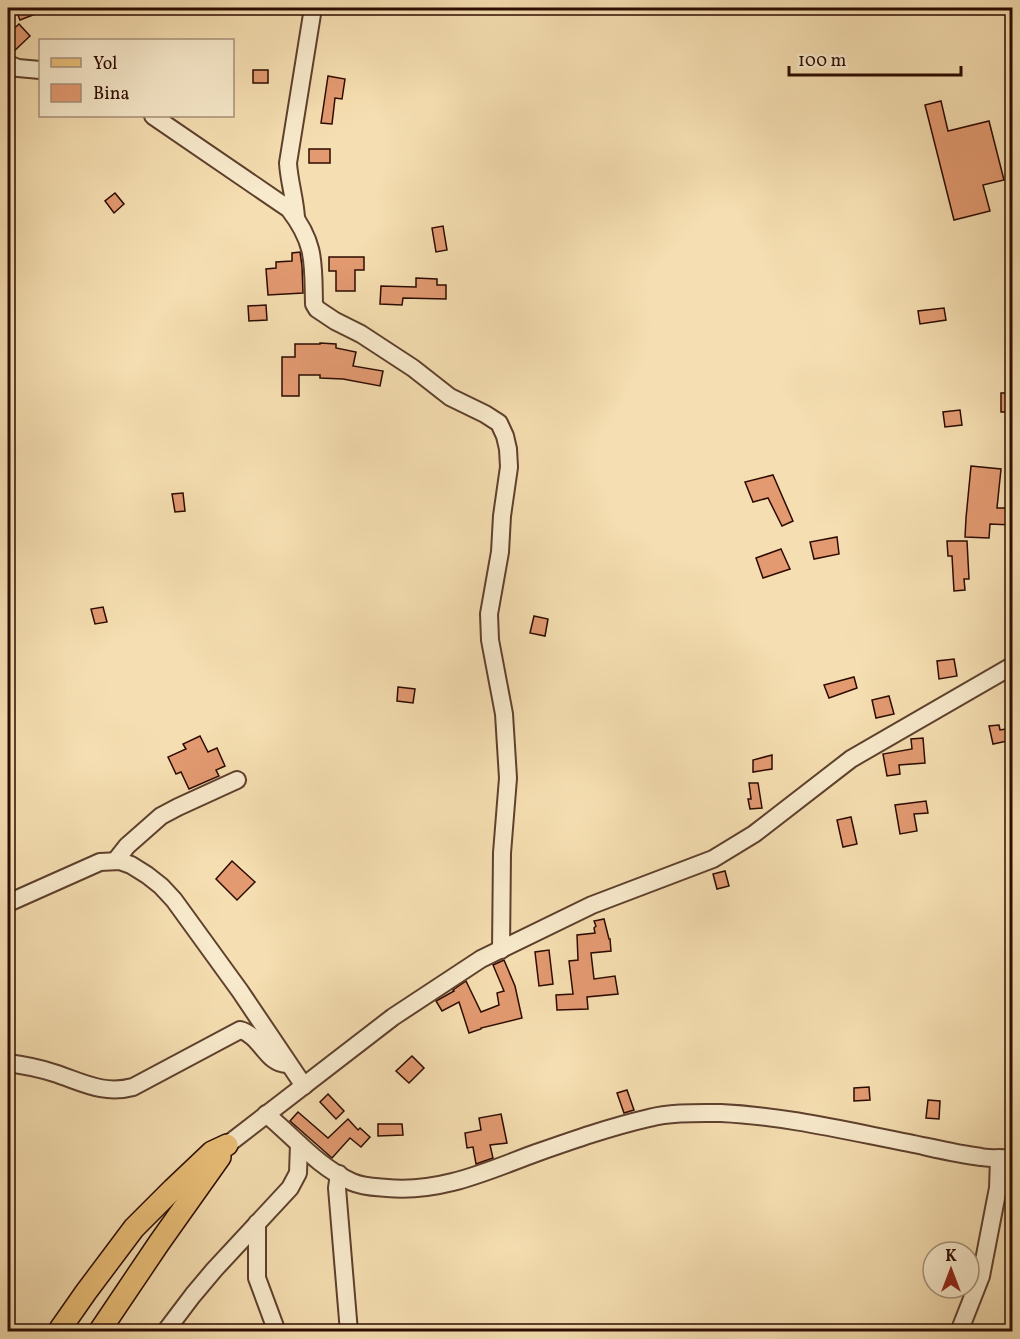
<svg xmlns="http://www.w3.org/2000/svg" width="1020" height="1339" viewBox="0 0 1020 1339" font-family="Vollkorn,serif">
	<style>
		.building { fill: #e39a71; stroke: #2c0b01; stroke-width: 1.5 }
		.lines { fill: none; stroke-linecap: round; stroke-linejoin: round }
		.minor-casing { stroke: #5e402d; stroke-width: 20 }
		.major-casing { stroke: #2c0b01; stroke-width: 24 }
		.minor { stroke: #f8eacc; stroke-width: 16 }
		.major { stroke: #eabf78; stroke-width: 21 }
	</style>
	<rect width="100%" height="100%" fill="#f5deb1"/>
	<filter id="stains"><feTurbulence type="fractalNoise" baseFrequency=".00333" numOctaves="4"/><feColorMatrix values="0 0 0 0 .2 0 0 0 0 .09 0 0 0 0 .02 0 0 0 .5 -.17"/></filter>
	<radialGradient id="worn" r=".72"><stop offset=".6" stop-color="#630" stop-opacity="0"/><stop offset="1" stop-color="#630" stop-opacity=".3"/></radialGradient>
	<!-- building -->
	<g class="building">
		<polygon points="15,8 51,8 20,20"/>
		<polygon points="19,24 30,36 11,54 8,54 8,34"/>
		<rect x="253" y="70" width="15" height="13"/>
		<polygon points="328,76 345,79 342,99 335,98 332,124 321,123"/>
		<polygon points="941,101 948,131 989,121 1004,180 983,185 990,211 954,220 925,105"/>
		<rect x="309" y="149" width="21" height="14"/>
		<polygon points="115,193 124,204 114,213 105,201"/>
		<polygon points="443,226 447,250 436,252 432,228"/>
		<polygon points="300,252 302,266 303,293 268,295 266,269 276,268 276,262 292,261 292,253"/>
		<polygon points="329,257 364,257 364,270 355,270 355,291 336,291 336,271 329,271"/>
		<polygon points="416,278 437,279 437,285 446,285 446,299 403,298 402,305 380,304 381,286 416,287"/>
		<polygon points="266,305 267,320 249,321 248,306"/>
		<polygon points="944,308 946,320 920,324 918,311"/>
		<polygon points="320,343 336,344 336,348 356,352 353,366 383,371 380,386 343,379 320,378 320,375 299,375 299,396 282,396 282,357 295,357 295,344 320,344"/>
		<rect x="1001" y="393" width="11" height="19"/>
		<polygon points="960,410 962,425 945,427 943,412"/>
		<polygon points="971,466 1001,469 997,508 1012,508 1012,525 990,524 989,538 965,537 966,518"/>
		<polygon points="773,475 793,521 782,526 768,498 753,502 745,482"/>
		<polygon points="183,493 185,511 175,512 172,494"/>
		<polygon points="837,537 839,554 814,559 810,542"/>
		<polygon points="947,541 967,541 969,579 964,579 965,590 954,591 952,556 948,556"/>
		<polygon points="781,549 790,569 763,578 756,558"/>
		<polygon points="103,607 107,622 95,624 91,609"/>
		<polygon points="534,616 548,619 545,636 530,633"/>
		<polygon points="954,659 957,676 939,679 937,661"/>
		<polygon points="854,677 857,688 829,698 824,685"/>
		<polygon points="398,687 415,689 413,703 397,701"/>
		<polygon points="889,696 894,714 876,718 872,700"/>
		<polygon points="999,725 1000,730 1012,728 1012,740 993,744 989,726"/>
		<polygon points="200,736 208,752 217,748 225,766 216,770 219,776 189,789 181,772 176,774 168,757 186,749 183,744"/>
		<polygon points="923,738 925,763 899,765 900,774 887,776 883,754 912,749 911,739"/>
		<polygon points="772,755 772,769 753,772 753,760"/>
		<polygon points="749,783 758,783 762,808 750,809 748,799 751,799"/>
		<polygon points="926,801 928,813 914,814 917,831 900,834 895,805"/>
		<polygon points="851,817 857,844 843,847 837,820"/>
		<polygon points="232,861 255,882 237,900 216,879"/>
		<polygon points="725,871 729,886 717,889 713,874"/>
		<polygon points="604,919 609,939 610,939 611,951 591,953 594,979 615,976 618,994 587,997 588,1009 557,1010 556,995 573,994 569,961 578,960 577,935 595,933 594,928 596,926 594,921"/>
		<polygon points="549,950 553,984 539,986 535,952"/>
		<polygon points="504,960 515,986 522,1018 481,1028 481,1029 469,1033 459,1002 442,1011 436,1001 454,991 453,990 466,981 481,1012 499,1005 497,993 504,991 493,965"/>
		<polygon points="412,1056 424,1068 409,1083 396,1071"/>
		<polygon points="869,1087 870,1100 854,1101 854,1088"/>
		<polygon points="627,1090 634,1110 624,1113 617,1093"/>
		<polygon points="328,1094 344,1111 336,1119 320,1102"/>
		<polygon points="928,1100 940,1101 939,1119 926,1118"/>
		<polygon points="298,1112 328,1138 348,1119 358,1130 360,1128 370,1137 361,1147 350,1138 332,1158 290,1121"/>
		<polygon points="501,1114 507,1143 490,1145 493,1158 476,1164 473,1147 467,1148 465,1133 481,1130 479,1118"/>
		<polygon points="378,1124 402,1124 403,1135 378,1136"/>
	</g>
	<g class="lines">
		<!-- minor casing -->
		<g class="minor-casing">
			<g id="minor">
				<polyline points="8,64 18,68 40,70"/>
				<path d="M 153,116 L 289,209 C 316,244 313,263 314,304 L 317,309 L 335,321 L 361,334 L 413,368 L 450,397 L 485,414 L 499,423 L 505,436 L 508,449 L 509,467 L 502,516 L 500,552 L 489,614 L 490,640 L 504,714 L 508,778 L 502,853 L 501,950"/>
				<path d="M 296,218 C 295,199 289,181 288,163 L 313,8"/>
				<polyline points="116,860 127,846 161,816 178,807 237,780"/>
				<polyline points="8,903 100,862 120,861 131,865 147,875 161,886 174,900 240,991 304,1086"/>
				<path d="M 8,1063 C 23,1065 39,1068 54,1073 C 82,1082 103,1095 133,1087 L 240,1030 C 261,1035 266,1064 287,1064"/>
				<path d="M 266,1114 C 294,1137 318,1167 352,1182 C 363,1187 375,1187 387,1188 C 441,1193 487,1171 536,1153 C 573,1140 610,1127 649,1118 C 671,1112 698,1113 721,1113 C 785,1116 847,1131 909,1143 C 933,1148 957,1154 981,1157 C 991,1159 1002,1158 1012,1158"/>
				<polyline points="227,1145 393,1017 481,959 592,905 713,859 754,834 851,759 1012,666"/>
				<polyline points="339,1174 337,1188 349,1332"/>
				<polyline points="257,1223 257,1278 277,1332"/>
				<polyline points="165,1332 193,1295 214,1270 290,1188 298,1173 299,1144"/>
				<polyline points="959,1332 981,1276 998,1188 999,1158"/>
			</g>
		</g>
		<!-- major casing -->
		<g class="major-casing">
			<g id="major">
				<polyline points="58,1332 86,1292 134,1228 173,1189 212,1152 227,1145"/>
				<polyline points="99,1332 159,1243 220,1157"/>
			</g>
		</g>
		<!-- minor -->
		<use href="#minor" class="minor"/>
		<!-- major -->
		<use href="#major" class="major"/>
	</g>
	<!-- margin -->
	<rect width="1020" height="1339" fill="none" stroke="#f5deb1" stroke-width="30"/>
	<rect x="9" y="9" width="1002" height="1321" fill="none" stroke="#2c0b01" stroke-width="3"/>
	<rect x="15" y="15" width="990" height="1309" fill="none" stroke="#2c0b01" stroke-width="1.5"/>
	<!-- legend -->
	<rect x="39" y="39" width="195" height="78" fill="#f8eacc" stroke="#a6917b" stroke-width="1.5"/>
	<rect x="51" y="58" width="30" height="9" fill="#eabf78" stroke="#a6917b" stroke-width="1.5"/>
	<text x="93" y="69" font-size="18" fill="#2c0b01">Yol</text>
	<rect x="51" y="84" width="30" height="18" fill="#e39a71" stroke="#a6917b" stroke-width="1.5"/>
	<text x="93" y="99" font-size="18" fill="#2c0b01">Bina</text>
	<!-- north arrow -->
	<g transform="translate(951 1270)"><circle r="28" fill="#f8eacc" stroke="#a6917b" stroke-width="1.5"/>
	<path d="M0-4.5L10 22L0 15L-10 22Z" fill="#8f2418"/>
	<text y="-9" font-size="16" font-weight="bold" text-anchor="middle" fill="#2c0b01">K</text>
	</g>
	<!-- scale -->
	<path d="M789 66v9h172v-9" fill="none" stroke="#2c0b01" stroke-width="3"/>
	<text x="798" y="66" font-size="18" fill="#2c0b01" stroke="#f8eacc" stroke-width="4.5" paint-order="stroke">100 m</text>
	<rect width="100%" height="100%" filter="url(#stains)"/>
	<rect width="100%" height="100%" fill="url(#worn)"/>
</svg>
